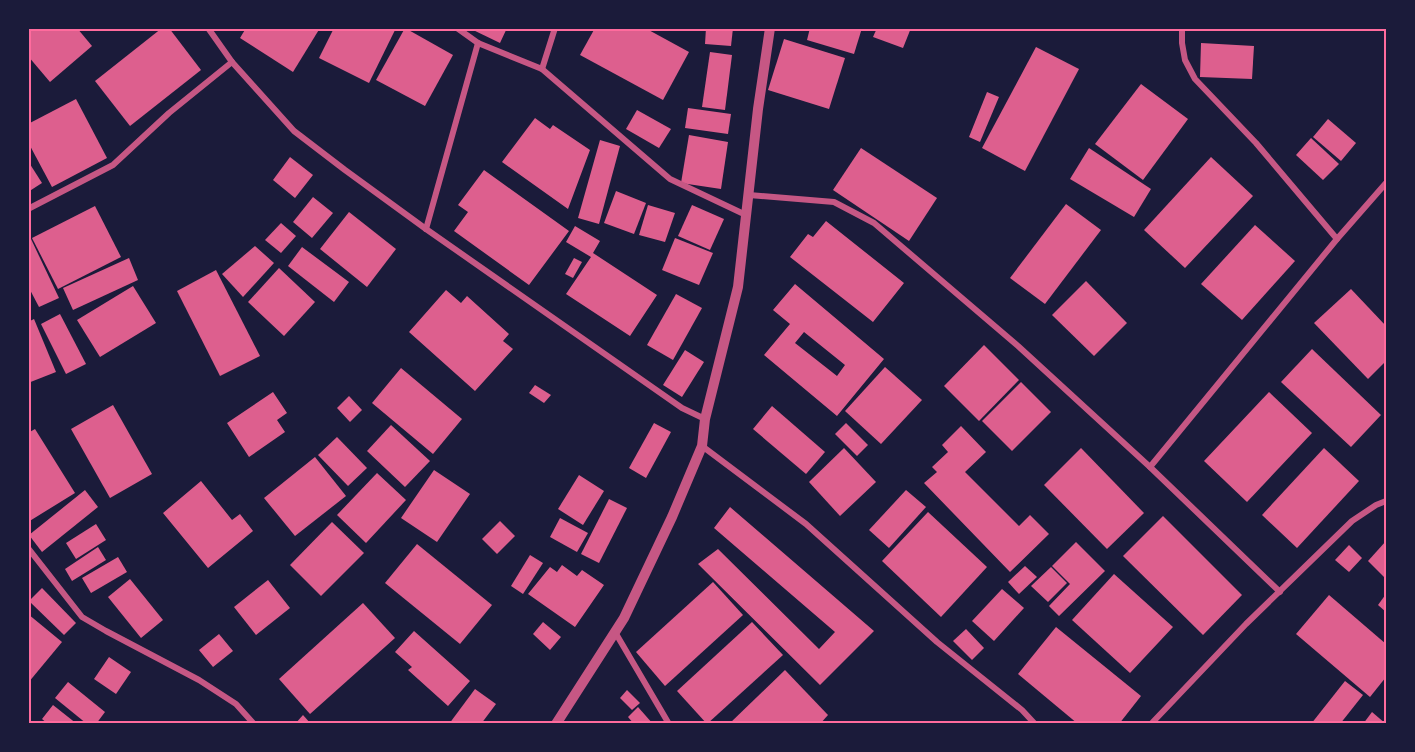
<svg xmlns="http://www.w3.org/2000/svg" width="1415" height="752" viewBox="0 0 1415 752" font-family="'Archivo Narrow',sans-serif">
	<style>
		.building { fill: #dd5f8e; fill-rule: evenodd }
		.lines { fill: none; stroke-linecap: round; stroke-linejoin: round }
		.minor { stroke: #c65784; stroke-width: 6 }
		.tertiary { stroke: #c65784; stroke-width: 10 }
		.neatline { fill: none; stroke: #ff6b9d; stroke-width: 2 }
	</style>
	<rect width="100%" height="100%" fill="#1b1b3a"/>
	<!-- building -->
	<g class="building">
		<polygon points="28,28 77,28 92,46 50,82 28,56"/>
		<polygon points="162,28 169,28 201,70 130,126 95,81"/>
		<polygon points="246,28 320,28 293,72 240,38"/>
		<polygon points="334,28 396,28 369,83 319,58"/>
		<polygon points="405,28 453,55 425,106 376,80"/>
		<polygon points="469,28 507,28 500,43"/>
		<polygon points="595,28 645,28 689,52 663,100 580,55"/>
		<polygon points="706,28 733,28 731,46 705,44"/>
		<polygon points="810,28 862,28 854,54 807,40"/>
		<polygon points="877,28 911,28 903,48 873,37"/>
		<polygon points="784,39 845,58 829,109 768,90"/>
		<polygon points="1201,43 1254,46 1252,79 1200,77"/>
		<polygon points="1036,47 1079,69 1025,171 982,148"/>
		<polygon points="710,52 732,55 725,110 702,107"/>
		<polygon points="1141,84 1188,119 1143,180 1095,144"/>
		<polygon points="987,92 999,97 980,142 969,137"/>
		<polygon points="76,99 107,158 52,187 28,142 28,124"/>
		<polygon points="688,108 731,114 728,134 685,128"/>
		<polygon points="637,110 671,129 659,148 626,129"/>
		<polygon points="535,118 550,129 553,125 590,150 568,209 502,162"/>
		<polygon points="1328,119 1356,143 1341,161 1313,137"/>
		<polygon points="689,135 728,142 721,189 681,183"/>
		<polygon points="1311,138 1339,164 1323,180 1296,155"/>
		<polygon points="600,140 620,146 599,224 578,218"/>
		<polygon points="861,148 937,198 909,241 833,190"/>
		<polygon points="1089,148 1151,189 1134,217 1070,179"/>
		<polygon points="290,157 313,175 295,198 273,180"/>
		<polygon points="1211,157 1253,196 1185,268 1144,230"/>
		<polygon points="28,161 42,183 28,192"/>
		<polygon points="484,170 569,231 529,285 454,231 468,212 458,205"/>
		<polygon points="616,191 646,203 634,234 604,223"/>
		<polygon points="313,197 333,213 312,238 293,222"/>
		<polygon points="1066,204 1101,230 1045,304 1010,278"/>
		<polygon points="648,205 675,213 665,242 639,235"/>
		<polygon points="692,205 724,219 710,250 678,236"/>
		<polygon points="95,206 121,257 58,289 32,238"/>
		<polygon points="349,212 396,249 367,287 320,249"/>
		<polygon points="826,221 904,283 873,322 790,257 808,234 813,237"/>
		<polygon points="281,223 296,236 281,253 265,240"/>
		<polygon points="1255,225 1295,261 1242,320 1201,284"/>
		<polygon points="575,226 600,241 593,253 657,295 630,336 566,294 591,257 566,242"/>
		<polygon points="675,238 713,253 699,285 662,270"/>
		<polygon points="31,239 59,298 39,307 28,286 28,240"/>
		<polygon points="255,246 274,263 243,297 222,274"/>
		<polygon points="302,247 349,282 334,302 288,266"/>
		<polygon points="129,258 138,280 73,310 63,288"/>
		<polygon points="574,258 582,262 573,278 565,274"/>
		<polygon points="279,268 315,302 284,336 248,302"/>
		<polygon points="216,270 260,356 220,376 177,291"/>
		<polygon points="1086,281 1127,323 1094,356 1052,315"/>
		<path d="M 795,284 L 884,359 L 837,416 L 764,355 L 790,324 L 773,310 ZM 804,332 L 845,365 L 837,376 L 795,343 Z"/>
		<polygon points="133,286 156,323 100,357 77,320"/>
		<polygon points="1351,289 1386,326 1386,361 1368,379 1314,323"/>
		<polygon points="446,290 461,303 467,296 509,334 503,341 513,349 475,391 409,332"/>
		<polygon points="676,294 702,308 673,360 647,345"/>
		<polygon points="60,314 86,364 66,374 41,324"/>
		<polygon points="34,319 56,372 28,383 28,322"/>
		<polygon points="984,345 1019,380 979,421 944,386"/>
		<polygon points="1312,349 1381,415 1351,447 1281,382"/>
		<polygon points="685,350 704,362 682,397 663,385"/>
		<polygon points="885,367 922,400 881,444 845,411"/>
		<polygon points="401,368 462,419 433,454 372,403"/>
		<polygon points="1021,382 1051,412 1012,451 982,421"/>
		<polygon points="535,385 551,395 544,403 529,393"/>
		<polygon points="273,392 287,413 277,420 285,432 249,457 227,423"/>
		<polygon points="1269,392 1312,433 1247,502 1204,461"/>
		<polygon points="349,396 362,410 350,422 337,408"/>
		<polygon points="113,405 152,474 110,498 71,429"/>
		<polygon points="772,406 825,452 806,474 753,429"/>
		<polygon points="654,423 671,432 646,478 629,468"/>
		<polygon points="846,423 868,445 857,456 835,434"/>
		<polygon points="391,425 430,461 405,487 367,451"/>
		<polygon points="961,426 986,452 965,472 1019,526 1030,515 1049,534 1010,572 924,483 937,472 932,467 948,452 942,445"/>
		<polygon points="35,429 75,493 28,522 28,433"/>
		<polygon points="337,437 367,468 348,486 318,455"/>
		<polygon points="844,448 876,482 840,516 809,482"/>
		<polygon points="1081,448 1144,513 1107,549 1044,485"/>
		<polygon points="1324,448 1359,481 1297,548 1262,515"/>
		<polygon points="315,457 346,496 295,536 264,498"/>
		<polygon points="434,470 470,494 437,542 401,518"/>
		<polygon points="377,473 406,500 366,543 337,515"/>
		<polygon points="579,475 604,491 583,525 558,509"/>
		<polygon points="201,481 232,520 240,514 253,531 208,568 163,513"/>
		<polygon points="85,490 98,507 42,552 29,535"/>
		<polygon points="906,490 926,507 889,548 869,530"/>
		<polygon points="609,499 627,508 599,563 581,554"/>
		<polygon points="730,507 874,631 820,685 698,564 718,549 819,649 835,632 714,528"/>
		<polygon points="928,512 987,567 941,617 882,561"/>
		<polygon points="1163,516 1242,595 1203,635 1123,556"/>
		<polygon points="560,518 588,533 577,552 550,537"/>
		<polygon points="500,521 515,536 497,554 482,539"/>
		<polygon points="332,522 364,553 321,596 290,565"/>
		<polygon points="96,524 106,540 76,559 66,543"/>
		<polygon points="1386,541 1386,579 1368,561"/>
		<polygon points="1076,542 1105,571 1059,616 1049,606 1070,584 1052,566"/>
		<polygon points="417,544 492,605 460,644 385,583"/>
		<polygon points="1349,545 1362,558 1349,572 1335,560"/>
		<polygon points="98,547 106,560 72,581 65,569"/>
		<polygon points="530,555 543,563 523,594 511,586"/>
		<polygon points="118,557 127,572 91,593 82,578"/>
		<polygon points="562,565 577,576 582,570 604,585 575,627 528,594 550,567 557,572"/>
		<polygon points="1025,566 1037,577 1019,594 1008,582"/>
		<polygon points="1051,567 1067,583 1048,602 1031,586"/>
		<polygon points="1114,574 1173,627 1130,673 1072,620"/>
		<polygon points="130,579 163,620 141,638 108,597"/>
		<polygon points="268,580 290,608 256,635 234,607"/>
		<polygon points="713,582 743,615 665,686 636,652"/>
		<polygon points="42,588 76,623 64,635 29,601"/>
		<polygon points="1002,589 1024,608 994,641 972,621"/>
		<polygon points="1386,594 1386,612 1378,605"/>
		<polygon points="1329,595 1386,644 1386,677 1370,697 1296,634"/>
		<polygon points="363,603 395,638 310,714 279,679"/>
		<polygon points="28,614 62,642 28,683"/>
		<polygon points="543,622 561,637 550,650 533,634"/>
		<polygon points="752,622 783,655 707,724 677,691"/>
		<polygon points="1056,627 1141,696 1119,724 1078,724 1018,674"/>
		<polygon points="966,629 984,648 972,660 953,641"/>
		<polygon points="414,631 470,681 448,706 408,670 412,667 395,652"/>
		<polygon points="219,634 233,651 213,667 199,650"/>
		<polygon points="109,657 131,672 116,694 94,679"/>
		<polygon points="785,670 828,715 820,724 729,724"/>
		<polygon points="1345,681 1363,695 1340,724 1311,724"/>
		<polygon points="68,682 105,712 96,724 87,724 55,698"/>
		<polygon points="475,689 496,704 481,724 449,724"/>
		<polygon points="627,690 640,703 632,710 620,698"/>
		<polygon points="53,705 77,724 48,724 42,719"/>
		<polygon points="638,707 653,724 634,724 628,717"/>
		<polygon points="1372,712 1386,724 1363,724"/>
		<polygon points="303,715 311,724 295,724"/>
	</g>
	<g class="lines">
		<!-- minor -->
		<g class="minor">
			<polyline points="208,28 232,62 294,131 345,170 426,229 682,408 705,419"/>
			<polyline points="457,28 478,43 542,69 670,179 746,215"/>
			<polyline points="1182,28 1182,43 1185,60 1195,79 1256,143 1337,239"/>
			<polyline points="542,69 555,28"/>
			<polyline points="749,195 834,202 874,223 1018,346 1150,467 1280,592"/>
			<polyline points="28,209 113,165 169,113 232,62"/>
			<polyline points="426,229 478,43"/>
			<polyline points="702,446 806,524 937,642 1022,710 1035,724"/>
			<polyline points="1150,467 1337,239 1386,183"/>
			<polyline points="28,548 82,617 106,631 199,680 236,704 254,724"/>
			<polyline points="615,632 669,724"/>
			<polyline points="1151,724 1246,624 1352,521 1376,505 1386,501"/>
		</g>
		<!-- tertiary -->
		<polyline class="tertiary" points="556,724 624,618 672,517 702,446 705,419 738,287 758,109 770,28"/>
	</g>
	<!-- border -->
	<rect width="1415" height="752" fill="none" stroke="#1b1b3a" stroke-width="60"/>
	<rect x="30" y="30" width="1355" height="692" class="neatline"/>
</svg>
